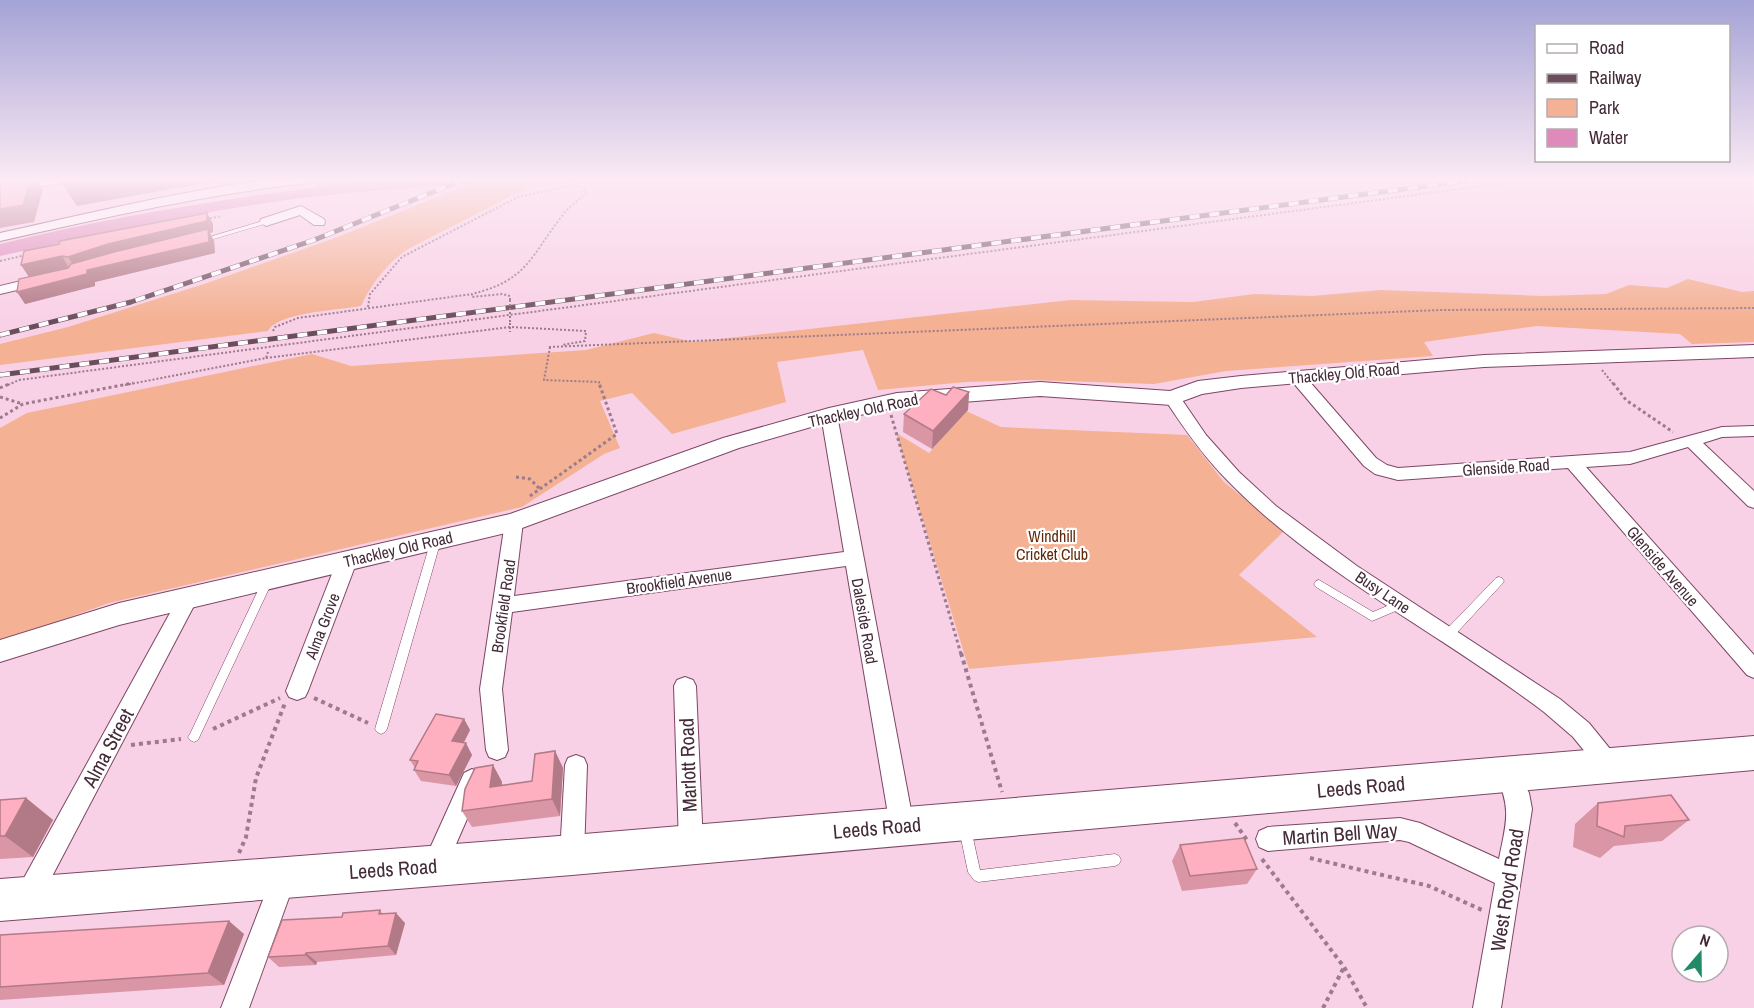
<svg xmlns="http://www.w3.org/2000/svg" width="1754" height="1008" viewBox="0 0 1754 1008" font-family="'Archivo Narrow',sans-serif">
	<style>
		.green { fill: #f4b193 }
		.water { fill: #df8aba }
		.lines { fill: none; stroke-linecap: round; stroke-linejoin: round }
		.service-casing { stroke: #7d4665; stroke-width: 1 }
		.minor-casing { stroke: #7d4665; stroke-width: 2 }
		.tertiary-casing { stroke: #7d4665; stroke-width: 2 }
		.primary-casing { stroke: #7d4665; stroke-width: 2 }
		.path-far2 { stroke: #9b7b8c; stroke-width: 2; stroke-dasharray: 2 2; stroke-linecap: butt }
		.path-far1 { stroke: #9b7b8c; stroke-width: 3; stroke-dasharray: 3 3; stroke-linecap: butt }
		.path { stroke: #9b7b8c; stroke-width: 4; stroke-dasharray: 4 4; stroke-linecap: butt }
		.service { fill: #fff; fill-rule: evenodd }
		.minor { fill: #fff; fill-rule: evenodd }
		.tertiary { fill: #fff; fill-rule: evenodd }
		.primary { fill: #fff; fill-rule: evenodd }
		.rail-casing { stroke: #6a4e5e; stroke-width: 5 }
		.rail { stroke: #fff; stroke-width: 4; stroke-dasharray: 10; stroke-linecap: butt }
		.path-bridge { stroke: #9b7b8c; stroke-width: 2; stroke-dasharray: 2 2; stroke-linecap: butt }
		.wall { fill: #da96a5 }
		.shaded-wall { fill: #b27a86 }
		.building { fill: #feafc0; stroke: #b27a86; stroke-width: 1.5 }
		.labels { text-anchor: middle; stroke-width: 4.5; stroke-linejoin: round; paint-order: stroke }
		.street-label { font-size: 16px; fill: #442b39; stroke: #fff }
		.park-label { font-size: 16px; fill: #5e280a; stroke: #fff }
		.near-street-label { font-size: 20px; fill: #442b39; stroke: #fff }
	</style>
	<rect width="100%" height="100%" fill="#f9d1e6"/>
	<!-- green -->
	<g class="green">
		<path d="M 563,179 L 560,184 L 532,188 L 511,196 L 408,249 C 388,262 371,284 361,306 C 340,310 278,312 268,331 L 0,365 L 0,344 L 68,327 L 204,284 L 335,238 L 470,184 Z"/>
		<polygon points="1688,279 1742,292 1754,291 1754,342 1692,344 1680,334 1537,326 1424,342 1433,356 1226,371 1154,384 1031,380 966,382 878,390 863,350 777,362 786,402 672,434 632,393 600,401 620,448 604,454 522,507 109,603 0,642 0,428 27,413 312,354 351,366 586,350 654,333 693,342 1070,300 1193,302 1254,294 1312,296 1381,290 1543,296 1606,294 1629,285 1667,288"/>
		<polygon points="966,411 1001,427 1187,435 1224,482 1284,531 1239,575 1317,637 969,669 896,433 929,453"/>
	</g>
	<!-- water -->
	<path class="water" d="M 384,179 L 550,179 C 469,184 389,188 309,197 C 205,210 102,233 0,256 L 0,244 C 126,213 255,194 384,179 Z"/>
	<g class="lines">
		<!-- service casing -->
		<g class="service-casing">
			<g id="service">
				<polygon points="266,220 268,221 268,223 203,242 200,240"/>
				<polygon points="436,537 439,538 441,540 387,729 385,732 381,734 377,732 375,729 431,540 433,538"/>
				<polygon points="1499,577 1502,578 1504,581 1502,584 1452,638 1448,639 1444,638 1443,635 1444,632 1496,578"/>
				<polygon points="267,578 270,579 272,582 198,740 194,742 190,740 188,737 190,734 262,582 264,579"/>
				<polygon points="1319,580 1373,612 1401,600 1405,601 1406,604 1405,607 1372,621 1316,587 1314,584 1316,581"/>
				<polygon points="965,823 969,825 971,829 980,870 1115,854 1119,856 1121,860 1119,864 1115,866 978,882 974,880 968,872 959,829 961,825"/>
			</g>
		</g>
		<!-- minor casing -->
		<g class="minor-casing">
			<g id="minor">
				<polygon points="39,179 68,179 62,183 0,194 0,186"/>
				<path d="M 272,179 L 313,179 L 307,183 C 203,195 102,218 0,241 L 0,233 C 90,213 180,191 272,179 Z"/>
				<polygon points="301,206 324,219 325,222 324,225 314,225 300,215 266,226 260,222 261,219"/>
				<polygon points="42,276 49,280 47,283 0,294 0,286"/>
				<polygon points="1297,372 1303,374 1376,458 1387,465 1398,468 1630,452 1722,427 1754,426 1754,436 1722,437 1703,443 1754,491 1754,508 1748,506 1688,447 1630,464 1586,467 1754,655 1754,678 1747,675 1568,468 1398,480 1375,474 1364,466 1291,380 1289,377 1291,374"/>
				<path d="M 1172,393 L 1178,394 L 1206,435 L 1239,472 L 1276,506 L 1357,566 L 1560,699 L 1589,723 L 1619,760 L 1622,767 L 1619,774 L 1611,777 L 1603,774 L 1573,737 L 1544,712 C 1440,633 1320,575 1228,481 C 1203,456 1183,427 1164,398 Z"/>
				<polygon points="829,410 835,411 837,415 914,826 910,834 902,837 894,834 890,826 846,566 512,612 502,689 508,750 505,757 497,760 489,757 486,750 480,689 505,522 508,517 514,515 520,517 523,522 514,596 844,552 821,415 823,411"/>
				<polygon points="347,554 354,556 357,561 308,691 305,697 297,700 289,697 286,691 337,561 340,556"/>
				<polygon points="188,590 195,593 198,598 37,905 28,909 19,905 15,896 19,887 181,593"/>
				<polygon points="685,677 693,680 696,686 703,845 700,853 691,857 682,853 679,845 674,686 677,680"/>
				<polygon points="576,755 584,758 587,765 584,855 581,863 572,867 563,863 560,855 565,765 568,758"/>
				<path d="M 1508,765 L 1516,768 L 1529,793 L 1532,809 L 1501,1008 L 1473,1008 L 1495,883 L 1409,842 L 1400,840 L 1268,851 L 1259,847 L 1256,839 L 1259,831 L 1268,827 L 1400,818 L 1420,823 L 1499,859 C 1506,823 1512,810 1496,775 L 1500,768 Z"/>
				<polygon points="472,769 480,773 484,780 443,874 434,878 425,874 422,866 464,773"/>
				<polygon points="284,866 293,869 296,878 249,1008 221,1008 275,869"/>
			</g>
		</g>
		<!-- tertiary casing -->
		<g class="tertiary-casing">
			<polygon id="tertiary" points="1754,345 1754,357 1484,367 1241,388 1202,394 1172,405 1040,396 897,407 832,421 739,448 514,531 119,625 0,662 0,640 119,603 510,514 723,438 829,408 897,393 1040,382 1170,391 1198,381 1241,376 1484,355"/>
		</g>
		<!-- primary casing -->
		<g class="primary-casing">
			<polygon id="primary" points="1754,736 1754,770 572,875 0,921 0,879 572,835"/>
		</g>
		<!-- path-far2 -->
		<g class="path-far2">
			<polyline points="318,186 379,179"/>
			<polyline points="206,219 222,216"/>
			<polyline points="0,261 26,255"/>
			<path d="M 510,300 L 510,296 L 502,294 L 472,297 L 472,294 C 528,280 530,257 562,216 C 568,207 578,201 586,193 L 581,187 L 574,185 L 574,179"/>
			<polyline points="368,307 370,294 402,257 518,197 574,185"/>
			<polyline points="510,323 510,332"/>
			<polyline points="273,331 275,327 298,318 472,294"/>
			<polyline points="549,347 1440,310 1754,308"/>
			<polyline points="550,347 544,380 599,382 600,385"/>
			<polyline points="266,358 510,327 586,331 585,341 562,345"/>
			<polyline points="1602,370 1614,385"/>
			<polyline points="8,385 19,380 1535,179"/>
			<polyline points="125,385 266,358 268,352"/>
		</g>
		<!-- path-far1 -->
		<g class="path-far1">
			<polyline points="1613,383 1626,400 1673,432"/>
			<polyline points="0,388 11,383"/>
			<polyline points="0,397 23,404"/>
			<polyline points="891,415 961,654"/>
			<polyline points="0,418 23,404 133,383"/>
			<polyline points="516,477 530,479 540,489"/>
			<polyline points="530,496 617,434 599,383"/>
		</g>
		<!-- path -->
		<g class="path">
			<polyline points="961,653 1002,792"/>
			<polyline points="314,698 368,723"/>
			<polyline points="213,729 280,698"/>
			<polyline points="131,745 181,739"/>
			<polyline points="1235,823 1247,840"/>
			<polyline points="239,853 246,837 256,778 285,703"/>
			<polyline points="1310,858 1429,886 1482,910"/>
			<polyline points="1262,859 1344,967 1367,1008"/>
			<polyline points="1323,1008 1344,967"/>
		</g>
		<!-- service -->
		<use href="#service" class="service"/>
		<!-- minor -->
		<use href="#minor" class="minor"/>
		<!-- tertiary -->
		<use href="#tertiary" class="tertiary"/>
		<!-- primary -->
		<use href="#primary" class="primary"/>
		<!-- rail casing -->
		<g class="rail-casing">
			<g id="rail">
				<polyline points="0,335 131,302 314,240 465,179"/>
				<polyline points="0,375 1479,179"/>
			</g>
		</g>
		<!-- rail -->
		<use href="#rail" class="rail"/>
		<!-- path-bridge -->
		<polyline class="path-bridge" points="510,300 510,323"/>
	</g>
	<!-- wall -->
	<g class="wall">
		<polygon points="207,213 213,224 213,232 210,233 214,241 215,253 95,282 95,286 25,304 29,276 21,265"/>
		<polygon points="969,392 968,410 932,449 903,432 904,414 946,395"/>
		<polygon points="464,719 470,730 464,743 472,755 456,786 421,781 414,770 415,768 410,760"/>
		<polygon points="555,751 563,768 560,816 472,827 462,811 493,765 502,782 502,785 532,781"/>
		<polygon points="26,798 53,820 33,857 0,859 0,800"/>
		<polygon points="1598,803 1689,820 1662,841 1614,846 1600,858 1573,847 1575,824"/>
		<polygon points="1180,845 1257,869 1247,884 1182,891 1172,861"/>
		<polygon points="380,910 383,914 405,923 396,955 317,962 316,965 279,967 268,957 342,917"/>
		<polygon points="244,934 224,985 0,1000 0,936"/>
	</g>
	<!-- shaded-wall -->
	<g class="shaded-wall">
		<polygon points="31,179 37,179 43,189 34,222 0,228 0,209"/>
		<polygon points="95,179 227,179 77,206 63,185"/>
		<polygon points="207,213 213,224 213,232 210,233 214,241 215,253 95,282 95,286 25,304 17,292 76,269 68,257"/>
		<polygon points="62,256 69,268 29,277 21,265"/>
		<polygon points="969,392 968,410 932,449 933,431"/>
		<polygon points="464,719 470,730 458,753 452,741"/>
		<polygon points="466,743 472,755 456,786 449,775"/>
		<polygon points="555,751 563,768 560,816 552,799"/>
		<polygon points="493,765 502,782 499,803 490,787"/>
		<polygon points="26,798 53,820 33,857 5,836"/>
		<polygon points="396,913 405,923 396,955 388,946"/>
		<polygon points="229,921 244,934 224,985 208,973"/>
		<polygon points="306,953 317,962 316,965 305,955"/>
	</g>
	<!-- building -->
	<g class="building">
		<polygon points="0,179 31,179 23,205 0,209"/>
		<polygon points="65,179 95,179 63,185"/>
		<polygon points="207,213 207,221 108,244 68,257 62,256 21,265 24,251 59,244 60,241"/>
		<polygon points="208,229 209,242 87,270 87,274 17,292 19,279 68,268 71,264 114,252"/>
		<polygon points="953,387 969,392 933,431 904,414 931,389 946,395"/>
		<polygon points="436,714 464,719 452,741 466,743 449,775 414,770 418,761 410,760"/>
		<polygon points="555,751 552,799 462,811 465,789 475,768 493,765 490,787 532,781 535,754"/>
		<polygon points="1671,795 1689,820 1625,826 1624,837 1597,826 1598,803"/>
		<polygon points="26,798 5,836 0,836 0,800"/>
		<polygon points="1244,838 1257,869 1190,876 1180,845"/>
		<polygon points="380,910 379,914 396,913 388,946 306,953 305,955 268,957 282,920 342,917 343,913"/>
		<polygon points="229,921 208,973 0,987 0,935"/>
	</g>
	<!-- sky -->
	<linearGradient id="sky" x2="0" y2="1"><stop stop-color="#a4a3d6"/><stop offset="0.56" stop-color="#fceaf4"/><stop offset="1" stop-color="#fceaf4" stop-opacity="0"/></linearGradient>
	<rect width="1754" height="321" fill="url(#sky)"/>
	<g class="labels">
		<!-- street labels -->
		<g class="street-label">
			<text transform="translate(1344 373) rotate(-5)" y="6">Thackley Old Road</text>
			<text transform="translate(863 410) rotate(-12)" y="6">Thackley Old Road</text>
			<text transform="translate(1506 467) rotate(-4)" y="6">Glenside Road</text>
			<text transform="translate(398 549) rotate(-13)" y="6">Thackley Old Road</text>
			<text transform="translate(1663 566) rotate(49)" y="6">Glenside Avenue</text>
			<text transform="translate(679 581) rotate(-8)" y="6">Brookfield Avenue</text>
			<text transform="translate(1383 592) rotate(34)" y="6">Busy Lane</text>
			<text transform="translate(503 606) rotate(-82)" y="6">Brookfield Road</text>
			<text transform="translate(865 621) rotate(80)" y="6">Daleside Road</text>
			<text transform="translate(322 626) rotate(-69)" y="6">Alma Grove</text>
		</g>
		<!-- park labels -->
		<g class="park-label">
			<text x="1052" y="542">Windhill<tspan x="1052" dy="18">Cricket Club</tspan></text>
		</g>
		<!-- near-street labels -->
		<g class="near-street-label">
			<text transform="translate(108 748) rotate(-62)" y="7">Alma Street</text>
			<text transform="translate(688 765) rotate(-92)" y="7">Marlott Road</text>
			<text transform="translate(1361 787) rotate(-5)" y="7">Leeds Road</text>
			<text transform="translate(877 828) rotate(-5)" y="7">Leeds Road</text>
			<text transform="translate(1340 834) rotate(-4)" y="7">Martin Bell Way</text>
			<text transform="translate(393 869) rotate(-4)" y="7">Leeds Road</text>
			<text transform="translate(1507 890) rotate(-81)" y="7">West Royd Road</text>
		</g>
	</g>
	<!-- legend -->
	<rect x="1535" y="24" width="195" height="138" fill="#ffffff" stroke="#b4aab0" stroke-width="1.5"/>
	<rect x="1547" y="44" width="30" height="9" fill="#ffffff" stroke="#b4aab0" stroke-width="1.5"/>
	<text x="1589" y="54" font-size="18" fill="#442b39">Road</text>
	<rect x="1547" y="74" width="30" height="9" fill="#6a4e5e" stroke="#b4aab0" stroke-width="1.5"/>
	<text x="1589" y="84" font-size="18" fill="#442b39">Railway</text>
	<rect x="1547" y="99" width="30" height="18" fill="#f4b193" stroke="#b4aab0" stroke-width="1.5"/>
	<text x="1589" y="114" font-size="18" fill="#442b39">Park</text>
	<rect x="1547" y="129" width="30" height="18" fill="#df8aba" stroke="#b4aab0" stroke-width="1.5"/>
	<text x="1589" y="144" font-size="18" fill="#442b39">Water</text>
	<!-- north arrow -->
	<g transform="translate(1700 954) rotate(20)"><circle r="28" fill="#ffffff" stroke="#b4aab0" stroke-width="1.5"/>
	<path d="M0-4.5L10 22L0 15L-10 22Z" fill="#228a67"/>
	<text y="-9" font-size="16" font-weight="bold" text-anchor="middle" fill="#442b39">N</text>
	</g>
</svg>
